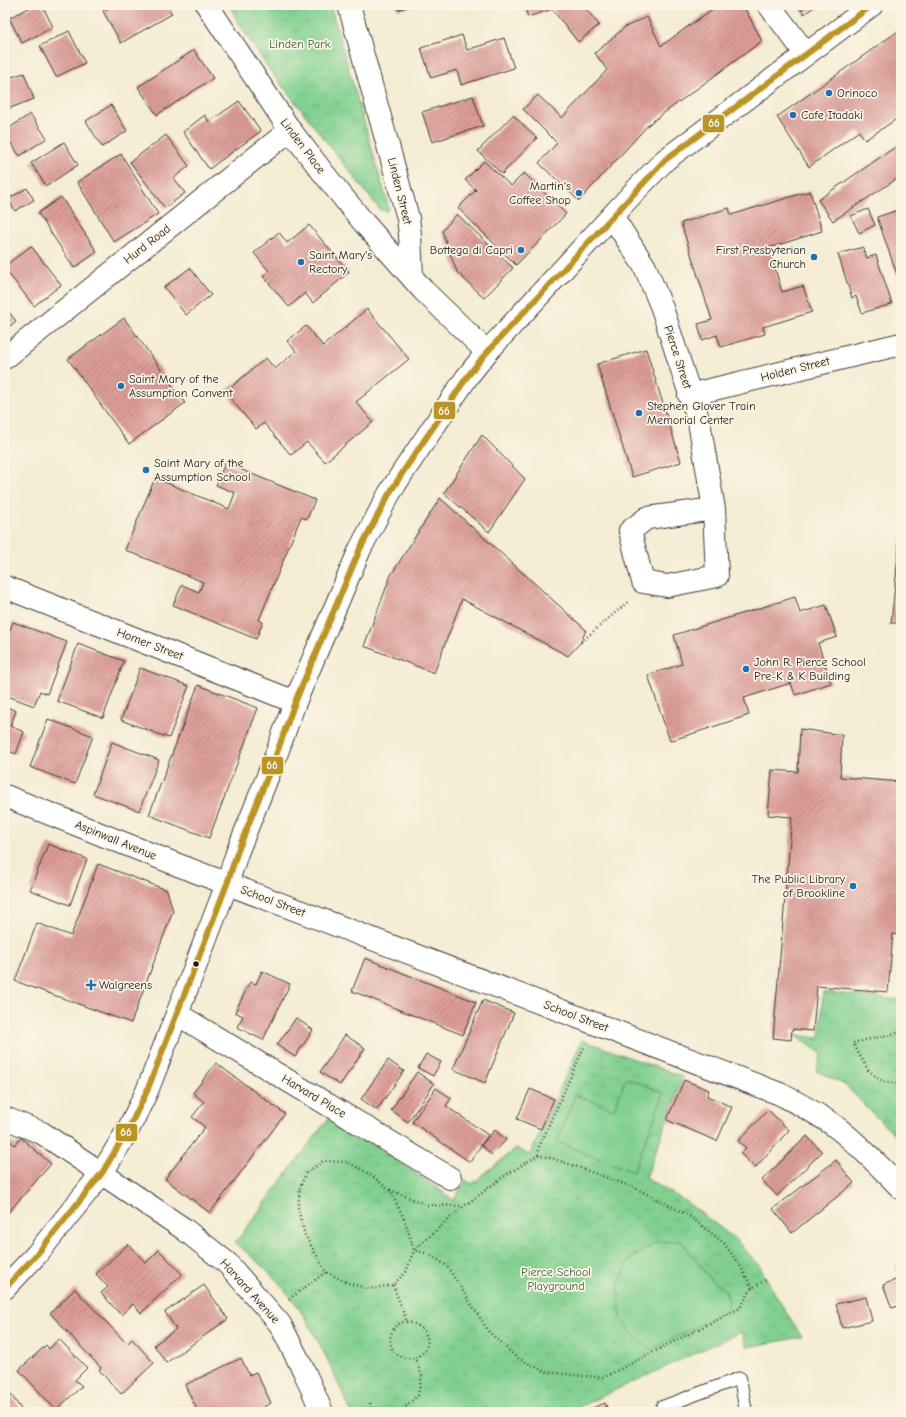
<svg xmlns="http://www.w3.org/2000/svg" width="906" height="1417" viewBox="0 0 906 1417" font-family="'Comic Neue',sans-serif">
	<style>
		.park { fill: url(#park-crowns); stroke: #4e7656 }
		.pitch { fill: #81d090; stroke: #4e7656 }
		.building { fill: url(#building-hatch) }
		.lines { fill: none; stroke-linecap: round; stroke-linejoin: round }
		.service-casing { stroke: #3c3b37; stroke-width: 14 }
		.minor-casing { stroke: #3c3b37; stroke-width: 24 }
		.secondary-casing { stroke: #3c3b37; stroke-width: 24 }
		.primary-casing { stroke: #3c3b37; stroke-width: 24 }
		.path { stroke: #3c3b37; stroke-width: 2.5; stroke-dasharray: 1 3; stroke-linecap: butt }
		.service { stroke: #fff; stroke-width: 12 }
		.minor { stroke: #fff; stroke-width: 22 }
		.secondary { stroke: #fff; stroke-width: 22 }
		.primary { stroke: #fff; stroke-width: 22 }
		.bus-1-casing { stroke: #fcf5e5; stroke-width: 9 }
		.bus-1 { stroke: #bb9427; stroke-width: 6 }
		.poi-dot { fill: #1f6fb2; stroke: #fcf5e5; stroke-width: 1.5 }
		.bus-dot { fill: #1c1c1c; stroke: #fcf5e5; stroke-width: 1.5 }
		.labels { text-anchor: middle; stroke-width: 3.5; stroke-linejoin: round; paint-order: stroke }
		.park-label { font-size: 12px; fill: #3f5b45; stroke: #fcf5e5 }
		.poi-label { font-size: 12px; fill: #1c1c1c; stroke: #fcf5e5; text-anchor: start }
		.street-label { font-size: 12px; fill: #1c1c1c; stroke: #fcf5e5 }
		.line-badge { stroke: #fcf5e5; stroke-width: 1.5 }
		.badge-label { font-size: 11px; text-anchor: middle; font-weight: bold; fill: #fff }
	</style>
	<defs>
		<pattern id="park-crowns" width="20" height="18" patternUnits="userSpaceOnUse"><rect width="20" height="18" fill="#81d090"/><path d="M2 6a3 3 0 1 1 6 0M12 15a3 3 0 1 1 6 0" fill="none" stroke="#6fb27c"/></pattern>
		<pattern id="building-hatch" width="6" height="6" patternUnits="userSpaceOnUse"><rect width="6" height="6" fill="#dc9c97"/><path d="M-1 1l2-2M0 6l6-6M5 7l2-2" fill="none" stroke="#b27e7a"/></pattern>
	</defs>
	<rect width="100%" height="100%" fill="#fcf5e5"/>
	<filter id="ink" filterUnits="userSpaceOnUse"><feTurbulence type="fractalNoise" baseFrequency=".025" numOctaves="2"/><feDisplacementMap in="SourceGraphic" scale="8" xChannelSelector="R" yChannelSelector="G"/><feConvolveMatrix kernelMatrix="1 2 1 2 8 2 1 2 1" color-interpolation-filters="sRGB"/></filter>
	<filter id="wash" filterUnits="userSpaceOnUse"><feTurbulence type="fractalNoise" baseFrequency=".012" numOctaves="4" result="noise"/><feDisplacementMap in="SourceGraphic" scale="16" xChannelSelector="R" yChannelSelector="G"/><feGaussianBlur stdDeviation="0.9" result="paint"/><feColorMatrix in="noise" values="0 0 0 0 0 0 0 0 0 0 0 0 0 0 0 0 0 1.4 0 .05"/><feComposite in="paint" operator="in"/></filter>
	<g filter="url(#wash)">
		<rect width="100%" height="100%" fill="#f4ecd3"/>
		<!-- park -->
		<g class="park">
			<polygon points="229,5 330,5 389,208 387,211 380,210 266,65 241,27"/>
			<polygon points="823,992 901,1000 901,1140 882,1123 845,1085 816,1071 822,1054 795,1035 820,1038"/>
			<path d="M 582,1040 L 683,1077 L 646,1178 L 685,1201 L 735,1239 L 759,1265 L 778,1299 L 802,1337 L 747,1347 L 741,1332 L 568,1412 L 351,1412 C 337,1381 324,1350 307,1321 C 289,1290 263,1265 235,1243 L 331,1115 L 454,1200 L 465,1180 L 472,1184 L 516,1148 L 530,1155 Z"/>
		</g>
		<!-- pitch -->
		<g class="pitch">
			<polygon points="626,1078 664,1093 633,1172 557,1142 575,1095 614,1109"/>
			<polygon points="681,1241 711,1280 726,1291 729,1303 724,1312 652,1349 637,1340 621,1318 618,1287 629,1260 656,1242"/>
		</g>
		<g id="blocks">
			<!-- building -->
			<g class="building">
				<polygon points="35,5 42,5 53,27 22,43 9,18"/>
				<polygon points="114,5 167,5 172,14 121,43 103,11"/>
				<polygon points="396,5 414,5 398,10"/>
				<polygon points="524,5 583,5 599,25 578,42 552,9 528,17"/>
				<polygon points="718,5 743,5 762,41 649,124 579,201 539,163 557,143 523,109 538,95 562,118 607,70 595,53 625,27 647,17 661,46"/>
				<polygon points="798,5 817,5 804,14"/>
				<polygon points="901,29 901,116 865,140 859,131 809,167 777,117"/>
				<polygon points="69,31 85,63 56,77 40,46"/>
				<polygon points="462,35 467,50 504,38 514,68 461,85 457,70 431,78 421,48"/>
				<polygon points="194,50 213,78 157,115 138,87"/>
				<polygon points="24,73 34,99 5,110 5,79"/>
				<polygon points="473,96 483,126 432,142 422,112"/>
				<polygon points="239,101 261,131 209,169 183,132 205,115 209,122"/>
				<polygon points="111,105 127,131 102,147 86,121"/>
				<polygon points="30,114 47,138 20,156 5,135 5,131"/>
				<polygon points="513,115 537,138 502,174 478,151"/>
				<polygon points="166,135 189,166 174,178 185,193 165,208 130,162"/>
				<polygon points="64,142 78,165 46,186 31,163"/>
				<polygon points="901,143 901,176 833,221 818,200"/>
				<polygon points="121,154 158,214 114,242 77,182"/>
				<polygon points="484,161 511,186 524,173 566,214 516,265 458,208 476,190 465,180"/>
				<polygon points="27,188 34,200 15,211 8,199"/>
				<polygon points="810,191 822,231 769,248 782,292 803,286 812,312 763,327 765,334 721,347 717,335 702,340 698,324 712,320 681,223 729,208 731,215"/>
				<polygon points="61,197 97,252 74,268 38,213"/>
				<polygon points="868,209 875,225 859,233 851,216"/>
				<polygon points="901,209 901,286 877,217"/>
				<polygon points="457,214 513,268 484,298 457,272 442,231"/>
				<polygon points="309,225 349,272 313,303 305,293 289,307 263,276 269,271 254,253 279,232 287,243"/>
				<polygon points="31,246 61,285 34,306 5,269 5,266"/>
				<polygon points="863,247 867,258 876,255 892,304 862,313 856,296 852,298 838,254"/>
				<polygon points="190,268 211,295 186,315 164,287"/>
				<polygon points="5,307 16,321 5,330"/>
				<polygon points="367,309 409,359 356,402 373,422 325,462 307,442 291,455 264,423 256,429 225,392 266,358 275,369 296,351 287,341 306,326 323,346"/>
				<polygon points="124,318 185,403 129,444 68,359"/>
				<polygon points="646,349 681,462 632,477 597,364"/>
				<polygon points="482,435 525,479 489,532 444,493"/>
				<polygon points="225,463 315,500 307,519 301,517 259,620 263,622 256,639 173,605 182,585 199,592 203,582 125,550 155,478 229,509 235,493 216,485"/>
				<polygon points="440,498 586,630 581,642 568,656 462,599 434,673 364,646 391,575"/>
				<polygon points="900,539 901,539 901,623 891,623"/>
				<polygon points="795,597 800,613 826,605 837,637 818,643 831,683 795,695 791,683 744,698 749,715 670,741 648,675 682,664 674,635"/>
				<polygon points="13,622 67,642 47,694 40,691 34,706 5,695 5,643"/>
				<polygon points="78,644 124,661 103,718 57,701"/>
				<polygon points="140,668 189,686 169,738 121,720"/>
				<polygon points="198,685 258,708 209,838 149,815"/>
				<polygon points="5,706 16,711 10,726 24,732 16,754 5,750"/>
				<polygon points="48,719 93,736 75,784 30,767"/>
				<polygon points="800,729 842,735 840,777 901,782 900,842 901,842 901,935 893,934 888,992 817,986 813,1031 792,1029 791,1040 773,1038 792,817 768,815 772,770 798,772"/>
				<polygon points="112,742 159,760 139,811 93,794"/>
				<polygon points="48,844 87,859 70,905 30,890"/>
				<polygon points="98,864 167,890 173,911 131,1023 15,981 37,923 71,936"/>
				<polygon points="365,958 476,1002 463,1035 352,991"/>
				<polygon points="262,971 290,984 263,1040 237,1027 243,1016 235,1012 250,982 256,984"/>
				<polygon points="483,1000 514,1013 485,1083 453,1069"/>
				<polygon points="296,1018 313,1030 295,1057 277,1045"/>
				<polygon points="345,1035 365,1048 340,1085 320,1072"/>
				<polygon points="426,1054 441,1062 433,1076 418,1068"/>
				<polygon points="388,1060 404,1071 377,1110 361,1099"/>
				<polygon points="216,1063 285,1114 210,1213 165,1179 205,1127 192,1117 204,1102 193,1093"/>
				<polygon points="417,1072 434,1084 408,1122 391,1110"/>
				<polygon points="684,1080 709,1090 707,1096 732,1107 717,1141 667,1120"/>
				<polygon points="436,1088 451,1098 446,1106 488,1135 470,1162 412,1122"/>
				<polygon points="530,1089 554,1099 541,1129 517,1119"/>
				<polygon points="768,1110 789,1130 755,1168 741,1154 746,1148 738,1141"/>
				<polygon points="495,1130 506,1140 492,1155 481,1145"/>
				<polygon points="807,1136 822,1152 777,1196 762,1180"/>
				<polygon points="5,1137 15,1145 21,1138 51,1164 5,1216"/>
				<polygon points="836,1160 854,1183 792,1233 773,1209"/>
				<polygon points="128,1244 146,1263 159,1250 182,1274 141,1313 133,1304 121,1315 101,1293 108,1287 96,1274"/>
				<polygon points="901,1264 901,1305 892,1308 883,1285 900,1278 895,1266"/>
				<polygon points="204,1285 228,1319 166,1363 154,1345 176,1329 165,1312"/>
				<polygon points="75,1289 127,1344 132,1339 154,1363 121,1394 99,1370 101,1368 50,1313"/>
				<polygon points="866,1297 872,1321 842,1328 836,1304"/>
				<polygon points="59,1339 87,1368 75,1380 82,1386 56,1410 19,1370 46,1345 49,1349"/>
				<polygon points="241,1358 249,1375 256,1372 271,1403 263,1407 265,1412 198,1412 185,1385"/>
				<polygon points="5,1386 21,1409 17,1412 5,1412"/>
				<polygon points="605,1403 609,1412 582,1412"/>
			</g>
		</g>
	</g>
	<g filter="url(#ink)">
		<use href="#blocks" fill-opacity="0" stroke="#3c3b37" stroke-width="1"/>
		<g class="lines">
			<!-- service casing -->
			<g class="service-casing">
				<polyline id="service" points="662,1407 740,1378 746,1412"/>
			</g>
			<!-- minor casing -->
			<g class="minor-casing">
				<g id="minor">
					<polyline points="207,5 290,130 325,175 364,223 423,290 487,352"/>
					<polyline points="349,5 408,218 410,235 412,277"/>
					<polyline points="769,5 806,54"/>
					<polyline points="612,216 645,267 662,308 699,422 714,509 717,576 667,586 643,582 630,531 647,518 714,509"/>
					<polyline points="5,358 290,130"/>
					<polyline points="689,395 901,344"/>
					<polyline points="5,587 295,702"/>
					<polyline points="177,1014 450,1178"/>
					<polyline points="5,1118 42,1133 184,1229 227,1263 280,1324 304,1371 322,1412"/>
				</g>
			</g>
			<!-- secondary casing -->
			<g class="secondary-casing">
				<path id="secondary" d="M 5,796 L 178,865 L 780,1094 C 799,1104 819,1114 836,1127 C 860,1145 880,1167 901,1188"/>
			</g>
			<!-- primary casing -->
			<g class="primary-casing">
				<polyline id="primary" points="5,1288 37,1254 102,1173 129,1128 147,1091 177,1014 227,884 237,853 275,758 295,702 360,549 389,494 403,472 467,377 487,352 635,191 665,160 872,5"/>
			</g>
			<!-- path -->
			<g class="path">
				<polyline points="581,642 629,601"/>
				<polyline points="901,1032 853,1043 868,1070 883,1082 901,1084"/>
				<polyline points="538,1155 539,1147 585,1045"/>
				<polyline points="390,1190 427,1205 463,1206"/>
				<polyline points="393,1285 407,1322"/>
				<polyline points="752,1288 741,1267 724,1243 688,1215 633,1187 552,1158 538,1155 506,1175 464,1206 414,1250 406,1272 393,1285 369,1289 348,1283 326,1272 305,1235 298,1209 300,1187 306,1173 323,1161 347,1162 368,1173 390,1190 405,1221 414,1250 429,1254 447,1266 489,1332 516,1357 546,1372 582,1376 604,1377 740,1308 752,1288 767,1279"/>
				<polyline points="289,1299 326,1272"/>
				<polyline points="370,1403 372,1412"/>
				<path d="M 400,1412 L 418,1395 L 422,1376 L 415,1358 C 451,1338 400,1303 391,1335 C 387,1351 401,1361 415,1358"/>
			</g>
			<!-- service -->
			<use href="#service" class="service"/>
			<!-- minor -->
			<use href="#minor" class="minor"/>
			<!-- secondary -->
			<use href="#secondary" class="secondary"/>
			<!-- primary -->
			<use href="#primary" class="primary"/>
			<!-- bus-1 casing -->
			<g class="bus-1-casing">
				<polyline id="bus-1" points="5,1288 37,1254 102,1173 129,1128 147,1091 227,884 237,853 275,758 295,702 360,549 389,494 403,472 467,377 487,352 665,160 872,5"/>
			</g>
			<!-- bus-1 -->
			<use href="#bus-1" class="bus-1"/>
		</g>
	</g>
	<!-- markers -->
	<g class="poi-dot">
		<circle cx="829" cy="93" r="4"/>
		<circle cx="793" cy="115" r="4"/>
		<circle cx="579" cy="193" r="4"/>
		<circle cx="521" cy="250" r="4"/>
		<circle cx="814" cy="257" r="4"/>
		<circle cx="301" cy="262" r="4"/>
		<circle cx="121" cy="386" r="4"/>
		<circle cx="639" cy="413" r="4"/>
		<circle cx="146" cy="470" r="4"/>
		<circle cx="746" cy="669" r="4"/>
		<circle cx="853" cy="886" r="4"/>
		<path d="M89 979h4v4h4v4h-4v4h-4v-4h-4v-4h4z"/>
	</g>
	<circle class="bus-dot" cx="196" cy="964" r="3.5"/>
	<g class="labels">
		<!-- park labels -->
		<g class="park-label">
			<text x="300" y="48">Linden Park</text>
			<text x="556" y="1276">Pierce School<tspan x="556" dy="14">Playground</tspan></text>
		</g>
		<!-- poi labels -->
		<g class="poi-label">
			<text x="837" y="97">Orinoco</text>
			<text x="801" y="119">Cafe Itadaki</text>
			<text x="571" y="190" text-anchor="end">Martin's<tspan x="571" dy="14">Coffee Shop</tspan></text>
			<text x="513" y="254" text-anchor="end">Bottega di Capri</text>
			<text x="806" y="254" text-anchor="end">First Presbyterian<tspan x="806" dy="14">Church</tspan></text>
			<text x="309" y="259">Saint Mary's<tspan x="309" dy="14">Rectory</tspan></text>
			<text x="129" y="383">Saint Mary of the<tspan x="129" dy="14">Assumption Convent</tspan></text>
			<text x="647" y="410">Stephen Glover Train<tspan x="647" dy="14">Memorial Center</tspan></text>
			<text x="154" y="467">Saint Mary of the<tspan x="154" dy="14">Assumption School</tspan></text>
			<text x="754" y="666">John R. Pierce School<tspan x="754" dy="14">Pre-K &amp; K Building</tspan></text>
			<text x="845" y="883" text-anchor="end">The Public Library<tspan x="845" dy="14">of Brookline</tspan></text>
			<text x="99" y="989">Walgreens</text>
		</g>
		<!-- street labels -->
		<g class="street-label">
			<text transform="translate(303 146) rotate(53)" y="4">Linden Place</text>
			<text transform="translate(400 191) rotate(76)" y="4">Linden Street</text>
			<text transform="translate(147 244) rotate(-38)" y="4">Hurd Road</text>
			<text transform="translate(678 357) rotate(72)" y="4">Pierce Street</text>
			<text transform="translate(795 369) rotate(-14)" y="4">Holden Street</text>
			<text transform="translate(150 644) rotate(21)" y="4">Homer Street</text>
			<text transform="translate(116 840) rotate(22)" y="4">Aspinwall Avenue</text>
			<text transform="translate(273 901) rotate(21)" y="4">School Street</text>
			<text transform="translate(576 1016) rotate(21)" y="4">School Street</text>
			<text transform="translate(314 1096) rotate(31)" y="4">Harvard Place</text>
			<text transform="translate(250 1291) rotate(48)" y="4">Harvard Avenue</text>
		</g>
	</g>
	<g class="line-badge">
		<rect x="702" y="114" width="23" height="19" rx="4" fill="#bb9427"/>
		<rect x="433" y="401" width="23" height="19" rx="4" fill="#bb9427"/>
		<rect x="261" y="756" width="23" height="19" rx="4" fill="#bb9427"/>
		<rect x="115" y="1123" width="23" height="19" rx="4" fill="#bb9427"/>
	</g>
	<g class="badge-label">
		<text x="714" y="127">66</text>
		<text x="444" y="415">66</text>
		<text x="272" y="769">66</text>
		<text x="126" y="1136">66</text>
	</g>
	<!-- margin -->
	<rect width="906" height="1417" fill="none" stroke="#fcf5e5" stroke-width="20"/>
</svg>
